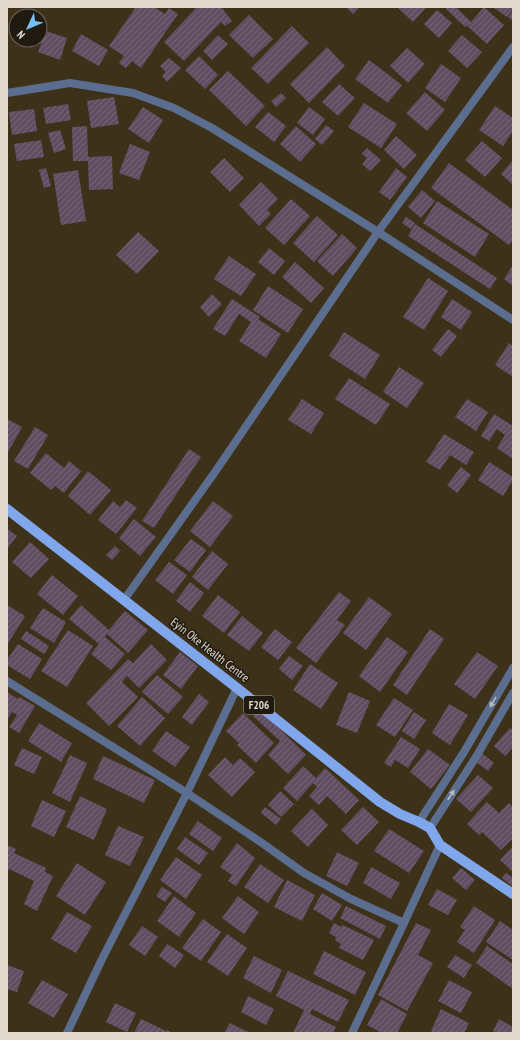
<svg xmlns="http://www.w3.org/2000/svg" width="520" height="1040" viewBox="0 0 520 1040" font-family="'PT Sans Narrow',sans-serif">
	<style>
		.building { fill: url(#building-hatch) }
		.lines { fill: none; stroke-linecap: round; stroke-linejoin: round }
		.minor { stroke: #5b6e8f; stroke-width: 8 }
		.primary { stroke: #80a7eb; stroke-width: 10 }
		.oneway { fill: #b9b9b9 }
		.labels { text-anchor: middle; stroke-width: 3; stroke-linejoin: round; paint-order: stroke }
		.shield { fill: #201a10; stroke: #a7a093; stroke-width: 1 }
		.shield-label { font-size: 11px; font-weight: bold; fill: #e1d9cb }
		.street-label { font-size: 12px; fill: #e1d9cb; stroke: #201a10 }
	</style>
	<defs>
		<pattern id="building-hatch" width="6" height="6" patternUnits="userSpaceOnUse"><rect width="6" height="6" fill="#614e62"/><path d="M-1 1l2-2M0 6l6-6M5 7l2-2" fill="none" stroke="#776777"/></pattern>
	</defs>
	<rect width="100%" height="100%" fill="#3e311a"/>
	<!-- building -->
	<g class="building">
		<polygon points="136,7 154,7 165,14 169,8 178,14 141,68 132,61 126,68 119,63 124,56 109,46"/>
		<polygon points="197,7 221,7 232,21 225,26 221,22 184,61 164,42"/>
		<polygon points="346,7 359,7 353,14"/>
		<polygon points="397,7 427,7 413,22"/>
		<polygon points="448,7 456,7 471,22 484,7 504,25 487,44 467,26 470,23 465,27 446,9"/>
		<polygon points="495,7 513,7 513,9 507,17 494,8"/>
		<polygon points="437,10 452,23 439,38 424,24"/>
		<polygon points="513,10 513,21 508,17"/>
		<polygon points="249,15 273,39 253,58 229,35"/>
		<polygon points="292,26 309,43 268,84 251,68"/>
		<polygon points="46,31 67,38 60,60 38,52"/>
		<polygon points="81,34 108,50 99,66 72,51"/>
		<polygon points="218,35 228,44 212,60 203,51"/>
		<polygon points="462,35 482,52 467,68 448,51"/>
		<polygon points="327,47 345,66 309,103 290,84"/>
		<polygon points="407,48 425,64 408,83 390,66"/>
		<polygon points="199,56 218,75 205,89 185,70"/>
		<polygon points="169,58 181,68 167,82 162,76 166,72 160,66"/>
		<polygon points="369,60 402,85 388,103 355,79"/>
		<polygon points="441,64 461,78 445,102 425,88"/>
		<polygon points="228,71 265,106 246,126 209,90"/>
		<polygon points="339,84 355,98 338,116 322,102"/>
		<polygon points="425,92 445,110 427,131 406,113"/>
		<polygon points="281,93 286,98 276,107 271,101"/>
		<polygon points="114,97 119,124 91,128 87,101"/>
		<polygon points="364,103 397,124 381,148 348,127"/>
		<polygon points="68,104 71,120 46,124 43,108"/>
		<polygon points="495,106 513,118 513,131 503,146 479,130"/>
		<polygon points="143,107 163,120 149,143 128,129"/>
		<polygon points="309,107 325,119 313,135 297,123"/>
		<polygon points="34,109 37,131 12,135 9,112"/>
		<polygon points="268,112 286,126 274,142 255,127"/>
		<polygon points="326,125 334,131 322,145 315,139"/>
		<polygon points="87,126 88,157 112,156 113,189 89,190 88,161 73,161 72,127"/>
		<polygon points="296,126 316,144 300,162 280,144"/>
		<polygon points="60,130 66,149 54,153 48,133"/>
		<polygon points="396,136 417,155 404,169 384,150"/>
		<polygon points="41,140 44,157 17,161 14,144"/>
		<polygon points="482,141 502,158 485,177 465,160"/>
		<polygon points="130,144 150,152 139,180 119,173"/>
		<polygon points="367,148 381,160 370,171 362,164 367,158 362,154"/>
		<polygon points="224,158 244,178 230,192 210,172"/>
		<polygon points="513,160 513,185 501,174"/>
		<polygon points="449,163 513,210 513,240 509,245 431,188"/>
		<polygon points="46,168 51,186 44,188 39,170"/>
		<polygon points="396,168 407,177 390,200 379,192"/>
		<polygon points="78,170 86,221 61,225 53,174"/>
		<polygon points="261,182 278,199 267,210 271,214 259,226 239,205"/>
		<polygon points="422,190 435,201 421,218 408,207"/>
		<polygon points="291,199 310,216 284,245 265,228"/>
		<polygon points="437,201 489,234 475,257 423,223"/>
		<polygon points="317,216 338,235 314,262 293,243"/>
		<polygon points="406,217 415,223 411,229 402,223"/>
		<polygon points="415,224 497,278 490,289 408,236"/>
		<polygon points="138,232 159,251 137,274 116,255"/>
		<polygon points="342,234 357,248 333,276 317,261"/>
		<polygon points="269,248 285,261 274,275 258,262"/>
		<polygon points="229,256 256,274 241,296 214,279"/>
		<polygon points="295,262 324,288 311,303 282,277"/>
		<polygon points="513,265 513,286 504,279"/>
		<polygon points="428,278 448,291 424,330 403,317"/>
		<polygon points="268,286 303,309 288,333 253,310"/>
		<polygon points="212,294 222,304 209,317 200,307"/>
		<polygon points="232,299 260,317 258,319 281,334 266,358 239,341 251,322 239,314 225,336 213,329"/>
		<polygon points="452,299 472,312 461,330 441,317"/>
		<polygon points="448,329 457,336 441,357 432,350"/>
		<polygon points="344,332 380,355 365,379 329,356"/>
		<polygon points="509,343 513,346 513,377 495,365"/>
		<polygon points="399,367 424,383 407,408 383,392"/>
		<polygon points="349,378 390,404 376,425 335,399"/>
		<polygon points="302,399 324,413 311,434 288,420"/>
		<polygon points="467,399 488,412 476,431 455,417"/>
		<polygon points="494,414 513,426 513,459 497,448 505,435 497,429 489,441 481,436"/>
		<polygon points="7,419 22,427 7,454"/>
		<polygon points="35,427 48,435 28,469 14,461"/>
		<polygon points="444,434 474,452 466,465 450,455 440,470 426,462"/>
		<polygon points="189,449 201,457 154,528 142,521"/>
		<polygon points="46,453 64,468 69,461 81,471 64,493 55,486 51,490 30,473"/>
		<polygon points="489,462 513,477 513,480 503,496 478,480"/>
		<polygon points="461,467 471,475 457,493 447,485"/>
		<polygon points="88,471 111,490 90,515 68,496"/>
		<polygon points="126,500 137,508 116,534 98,520 113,501 120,507"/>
		<polygon points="213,501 233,516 210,547 190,531"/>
		<polygon points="134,519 156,537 140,556 119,538"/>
		<polygon points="7,529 17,536 7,549"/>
		<polygon points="191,539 206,550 190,572 174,560"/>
		<polygon points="30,542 49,559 31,578 12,562"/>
		<polygon points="115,546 120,551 112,560 106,555"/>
		<polygon points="212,551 228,564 208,590 192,577"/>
		<polygon points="169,562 187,575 173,594 155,580"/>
		<polygon points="52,575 78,596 63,615 37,594"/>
		<polygon points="190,582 204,593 190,612 176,601"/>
		<polygon points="339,592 351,601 337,620 345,625 316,663 296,648"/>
		<polygon points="218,595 240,612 224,633 202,616"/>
		<polygon points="369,597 392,614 366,650 343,633"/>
		<polygon points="7,605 25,616 7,645"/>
		<polygon points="81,605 109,630 125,611 148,630 128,653 107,634 105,637 125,654 111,670 91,654 99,644 69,619"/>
		<polygon points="43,608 66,622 54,643 30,628"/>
		<polygon points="242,616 263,633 249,651 227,635"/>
		<polygon points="275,629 292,642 278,660 261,647"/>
		<polygon points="430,629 444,639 407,695 393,685"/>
		<polygon points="68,630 93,646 67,687 41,671"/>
		<polygon points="26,631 49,646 44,654 21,639"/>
		<polygon points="387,637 408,652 380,692 359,676"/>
		<polygon points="18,644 42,659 30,679 7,665 7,660"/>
		<polygon points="151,644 167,660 139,688 127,676 122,682 138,697 109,726 86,703 128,659 133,663"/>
		<polygon points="180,652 198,666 181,689 163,675"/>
		<polygon points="477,652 498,666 475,699 454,684"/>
		<polygon points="289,656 303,666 292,680 279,669"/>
		<polygon points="310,664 338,683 321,709 293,690"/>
		<polygon points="157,675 183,697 168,714 142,692"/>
		<polygon points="7,692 18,699 19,697 35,706 19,733 9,727 17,715 12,712 7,720"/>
		<polygon points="349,692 370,701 357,733 336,725"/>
		<polygon points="199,694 209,702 192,725 182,717"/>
		<polygon points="142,697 165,718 140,746 117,726"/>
		<polygon points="394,698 413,710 395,737 376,725"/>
		<polygon points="449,704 468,715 450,745 432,733"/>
		<polygon points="260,709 306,755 288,774 268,755 280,741 253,716"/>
		<polygon points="414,712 426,720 414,739 402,731"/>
		<polygon points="243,713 274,743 256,763 237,745 239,743 226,731"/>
		<polygon points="39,723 72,743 61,762 28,741"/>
		<polygon points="510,728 513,730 513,747 505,756 494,746"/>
		<polygon points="166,731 190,747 175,767 152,751"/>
		<polygon points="401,737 420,749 408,768 395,760 391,767 384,763"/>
		<polygon points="22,748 42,757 34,774 14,765"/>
		<polygon points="428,749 450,765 431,789 410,772"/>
		<polygon points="482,753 494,763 488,771 475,761"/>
		<polygon points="70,755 87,763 70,802 52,793"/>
		<polygon points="103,756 155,780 144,803 93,779"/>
		<polygon points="225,757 233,765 240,758 255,772 232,797 208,775"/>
		<polygon points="303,766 316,778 325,768 359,800 346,814 327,796 319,805 309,796 317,787 313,783 297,801 283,788"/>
		<polygon points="478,775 493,788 471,812 456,799"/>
		<polygon points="280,791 294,804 281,817 268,805"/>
		<polygon points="80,796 107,809 94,840 66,827"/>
		<polygon points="42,800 66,811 54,837 31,826"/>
		<polygon points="487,802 499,813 509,803 513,807 513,838 501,850 482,832 479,835 467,824"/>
		<polygon points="265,807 281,819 276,825 261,813"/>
		<polygon points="363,807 379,822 357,845 341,830"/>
		<polygon points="312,809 328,825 308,847 291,831"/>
		<polygon points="198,821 222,838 213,851 189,834"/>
		<polygon points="118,826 144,837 130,866 105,855"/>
		<polygon points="389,829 424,851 409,873 374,851"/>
		<polygon points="185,837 208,853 199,865 177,849"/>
		<polygon points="237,843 255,858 236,886 228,881 232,875 220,867"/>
		<polygon points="7,845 16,849 14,853 46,868 45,872 53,876 37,911 24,904 34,881 9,869 7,874"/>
		<polygon points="513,846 513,872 500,860"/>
		<polygon points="337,852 359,863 347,886 326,876"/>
		<polygon points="176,857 202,875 186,899 160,880"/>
		<polygon points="77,863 106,882 85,915 56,896"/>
		<polygon points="260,864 284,880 268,903 244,887"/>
		<polygon points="371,867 400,883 391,899 363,883"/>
		<polygon points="461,868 475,880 466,890 452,878"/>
		<polygon points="506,873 513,878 513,887 502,878"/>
		<polygon points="287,880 315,895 302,921 274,907"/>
		<polygon points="162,887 172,893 165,902 156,896"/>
		<polygon points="437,889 457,900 448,915 428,905"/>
		<polygon points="322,893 342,905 332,921 313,909"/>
		<polygon points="174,896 196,913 179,937 157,921"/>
		<polygon points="238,896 259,912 244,934 222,918"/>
		<polygon points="346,906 386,926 380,939 340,918"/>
		<polygon points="474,906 495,920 474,953 457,942 465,930 460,927"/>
		<polygon points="67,912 92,926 76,953 51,939"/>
		<polygon points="203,919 221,932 201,961 182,948"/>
		<polygon points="500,921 513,930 513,960 486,942"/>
		<polygon points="334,923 341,927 342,925 349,928 374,940 363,960 339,948 341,944 335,940 336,937 329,933"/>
		<polygon points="416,923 431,930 418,955 433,963 407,1011 378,995"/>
		<polygon points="142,926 158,937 145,956 129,945"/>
		<polygon points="227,934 247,948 228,976 207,962"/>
		<polygon points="167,944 184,955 175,968 159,956"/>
		<polygon points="487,946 513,964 513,989 476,963"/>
		<polygon points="324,951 366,972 355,995 313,974"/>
		<polygon points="455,955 472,965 464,978 447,967"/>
		<polygon points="254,956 282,970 271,993 243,978"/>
		<polygon points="7,965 24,971 17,992 7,989"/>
		<polygon points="288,971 349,1000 338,1022 312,1009 310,1014 336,1027 333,1033 293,1033 304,1010 276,996"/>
		<polygon points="42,980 68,994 54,1018 28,1003"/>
		<polygon points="449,980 472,992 461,1013 438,1001"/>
		<polygon points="248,996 274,1009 266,1025 241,1012"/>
		<polygon points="381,999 407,1014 397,1033 382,1033 367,1025"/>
		<polygon points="115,1003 136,1013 127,1032 106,1022"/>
		<polygon points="441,1009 469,1023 464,1033 435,1033 431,1031"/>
		<polygon points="141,1019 166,1031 167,1030 172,1033 134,1033"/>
		<polygon points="499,1019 513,1027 513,1033 497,1033 493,1031"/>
		<polygon points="230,1023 250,1033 224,1033"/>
	</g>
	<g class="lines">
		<!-- minor -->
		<g class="minor">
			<polyline points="7,93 70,83 133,93 174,108 212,128 378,232 513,320"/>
			<polyline points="124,600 215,472 378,232 513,47"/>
			<polyline points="7,681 187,793 262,843 304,873 351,899 404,923"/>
			<polyline points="419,822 464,752 513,668"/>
			<polyline points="430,828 476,757 513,693"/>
			<polyline points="67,1033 102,959 187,793 237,688"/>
			<polyline points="352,1033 404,923 440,845"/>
		</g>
		<!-- primary -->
		<polyline class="primary" points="7,509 237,688 380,802 400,814 419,822 430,828 440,845 513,894"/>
	</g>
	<!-- one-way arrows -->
	<defs><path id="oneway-solid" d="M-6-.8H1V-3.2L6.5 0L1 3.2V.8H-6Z"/></defs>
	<g class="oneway">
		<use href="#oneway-solid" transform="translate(493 702) rotate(120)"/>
		<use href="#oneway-solid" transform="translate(451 795) rotate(-57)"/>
	</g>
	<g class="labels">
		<!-- shield labels -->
		<rect class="shield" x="244" y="696" width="30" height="18" rx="3"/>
		<g class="shield-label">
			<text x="259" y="709">F206</text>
		</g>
		<!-- street labels -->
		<g class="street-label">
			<text transform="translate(210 650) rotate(38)" y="4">Eyin Oke Health Centre</text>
		</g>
	</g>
	<!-- border -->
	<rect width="520" height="1040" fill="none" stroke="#e1d9cb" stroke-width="16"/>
	<!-- north arrow -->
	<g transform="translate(28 28) rotate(226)"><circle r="19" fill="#201a10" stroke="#6d665b"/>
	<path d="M0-3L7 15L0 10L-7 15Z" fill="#74c0f6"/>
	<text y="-6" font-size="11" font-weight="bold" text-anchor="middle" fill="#e1d9cb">N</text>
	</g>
</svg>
